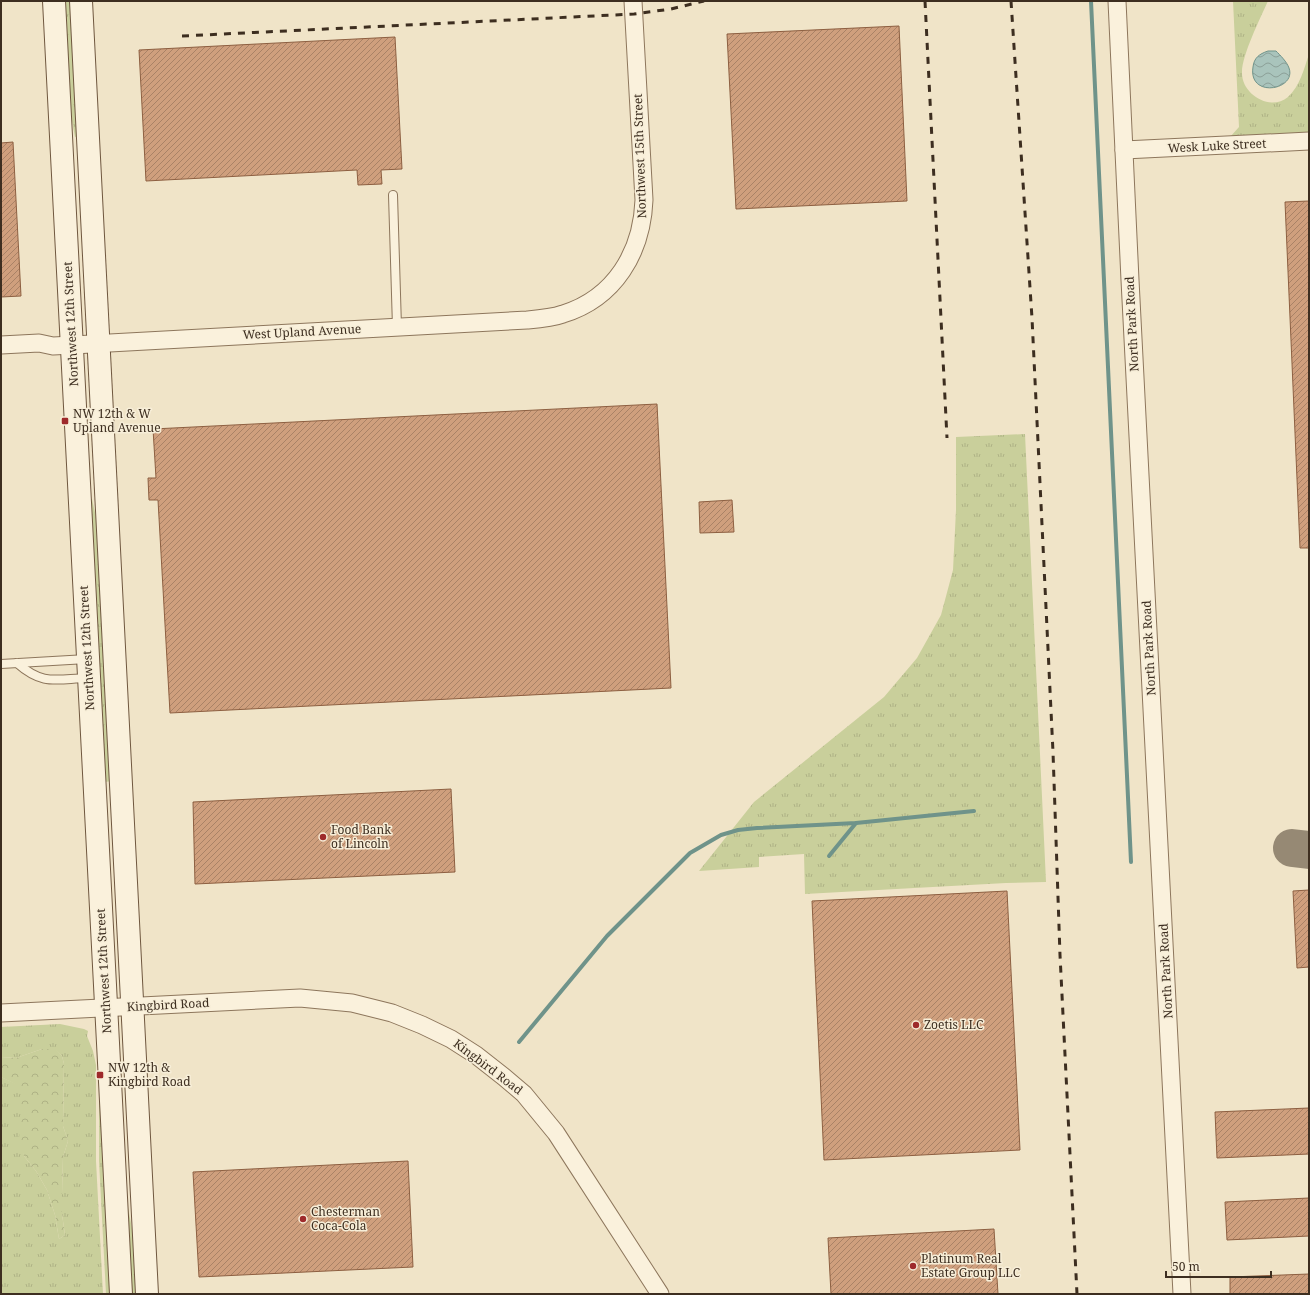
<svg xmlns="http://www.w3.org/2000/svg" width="1310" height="1295" viewBox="0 0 1310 1295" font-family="'Noto Serif',serif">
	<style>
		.grass { fill: url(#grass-tufts) }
		.forest { fill: url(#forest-crowns) }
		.water { fill: url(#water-waves); stroke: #6f938a }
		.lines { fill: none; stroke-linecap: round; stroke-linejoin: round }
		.stream { stroke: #6f938a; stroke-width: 4 }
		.taxiway { stroke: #968974; stroke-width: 38 }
		.building { fill: url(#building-hatch); stroke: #8d5f41 }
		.lane-casing { stroke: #8d765c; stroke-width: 10 }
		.street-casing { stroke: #8d765c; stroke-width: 19 }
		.secondary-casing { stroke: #6f573f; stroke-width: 24 }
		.lane { stroke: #faf1dc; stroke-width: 8 }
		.street { stroke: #faf1dc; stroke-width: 17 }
		.secondary { stroke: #faf1dc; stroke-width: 22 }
		.rail { stroke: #3d2e20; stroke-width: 3; stroke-dasharray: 7 7; stroke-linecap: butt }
		.poi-dot { fill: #9e2a2b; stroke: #f7eed8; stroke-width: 1.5 }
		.labels { text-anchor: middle; stroke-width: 3; stroke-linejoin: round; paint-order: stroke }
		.street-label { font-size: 12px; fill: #3d2e20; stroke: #f7eed8 }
		.poi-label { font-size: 12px; fill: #3d2e20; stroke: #f7eed8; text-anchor: start }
	</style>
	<defs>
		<pattern id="grass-tufts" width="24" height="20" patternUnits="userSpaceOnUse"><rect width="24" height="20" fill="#c9cf9b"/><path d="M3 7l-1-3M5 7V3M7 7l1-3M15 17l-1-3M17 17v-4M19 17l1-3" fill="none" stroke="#aeb285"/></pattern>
		<pattern id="forest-crowns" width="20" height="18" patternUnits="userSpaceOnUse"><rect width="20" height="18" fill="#c9cf9b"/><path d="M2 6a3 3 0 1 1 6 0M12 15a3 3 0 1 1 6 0" fill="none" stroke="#aeb285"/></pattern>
		<pattern id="water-waves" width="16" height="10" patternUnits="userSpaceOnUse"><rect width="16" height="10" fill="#a9c4bc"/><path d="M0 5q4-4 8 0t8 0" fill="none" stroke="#8ba098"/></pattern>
		<pattern id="building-hatch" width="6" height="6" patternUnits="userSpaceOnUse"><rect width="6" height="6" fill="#cf9f7d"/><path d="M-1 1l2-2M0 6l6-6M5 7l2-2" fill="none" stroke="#a98266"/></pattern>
	</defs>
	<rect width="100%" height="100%" fill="#f0e4c8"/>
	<!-- grass -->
	<g class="grass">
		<polygon points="61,1 72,1 78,136 75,137 70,111"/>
		<path d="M 1233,1 L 1268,1 C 1260,19 1242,55 1242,72 C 1241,94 1270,112 1288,97 C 1300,86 1304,69 1309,54 L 1309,133 L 1230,137 L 1239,127 Z"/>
		<polygon points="1025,434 1046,882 1006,883 805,894 804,854 759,857 759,867 699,871 754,802 884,697 917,658 941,615 953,570 956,510 956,437"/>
		<polygon points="92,499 99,531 112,781 105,782 87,500"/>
		<polygon points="60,1024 84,1029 88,1031 87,1036 93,1051 96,1065 96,1161 103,1294 1,1294 1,1077 21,1086 21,1111 24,1156 36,1171 47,1190 55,1215 59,1239 65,1235 62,1214 62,1193 63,1157 68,1141 63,1126 64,1064 62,1056 54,1049 42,1049 16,1058 1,1057 1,1027"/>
		<polygon points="99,1071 112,1294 106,1294 99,1161"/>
		<polygon points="124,1208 128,1208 136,1249 139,1294 128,1294"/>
	</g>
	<!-- forest -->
	<polygon class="forest" points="42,1049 55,1049 62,1056 64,1064 63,1126 68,1141 63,1157 62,1193 62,1214 65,1235 59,1239 55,1215 47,1190 36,1171 24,1156 19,1139 21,1111 21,1087 1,1077 1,1057 16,1058"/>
	<!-- water -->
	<path class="water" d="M 1268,51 L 1276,51 C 1280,55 1287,62 1289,68 C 1297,90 1248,99 1253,67 C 1254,58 1259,54 1268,51 Z"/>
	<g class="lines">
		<!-- stream -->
		<g class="stream">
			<polyline points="1091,1 1131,862"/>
			<polyline points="829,856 856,823"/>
			<polyline points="519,1042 607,936 690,853 721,835 738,830 757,828 856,823 974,811"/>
		</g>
		<!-- taxiway -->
		<polyline class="taxiway" points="1292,848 1309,850"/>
	</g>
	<!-- building -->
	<g class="building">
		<polygon points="899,26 907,201 736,209 727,34"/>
		<polygon points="395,37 402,169 381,170 382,184 358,185 357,170 146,181 139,50"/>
		<polygon points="13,142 21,296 1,297 1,143"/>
		<polygon points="1309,201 1309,548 1300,548 1285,202"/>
		<polygon points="657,404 671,688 170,713 158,500 149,500 148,478 156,478 153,429"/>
		<polygon points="732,500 734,532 700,533 699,502"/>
		<polygon points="451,789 455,872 195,884 193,802"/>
		<polygon points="1309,890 1309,967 1297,968 1293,891"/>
		<polygon points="1007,891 1020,1150 824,1160 812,901"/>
		<polygon points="1309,1108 1309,1154 1217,1158 1215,1112"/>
		<polygon points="408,1161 413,1267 199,1277 193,1172"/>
		<polygon points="1309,1198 1309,1236 1227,1240 1225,1202"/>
		<polygon points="994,1229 998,1294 831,1294 828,1238"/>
		<polygon points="1309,1274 1309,1294 1230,1294 1230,1277"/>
	</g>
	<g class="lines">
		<!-- lane casing -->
		<g class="lane-casing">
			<g id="lane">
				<polyline points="393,195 397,327"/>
				<path d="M 17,663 C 43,686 56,679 87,678"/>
				<polyline points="1,664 87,659"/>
			</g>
		</g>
		<!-- street casing -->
		<g class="street-casing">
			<g id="street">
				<polyline points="1117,1 1130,280 1182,1294"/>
				<polyline points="1124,150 1309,141"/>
				<path d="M 1,345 L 39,343 L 53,346 L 73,345 L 527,320 C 539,319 552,318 563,314 C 615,298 642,252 644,200 L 633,1"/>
				<polyline points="1,1013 300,998 352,1003 392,1013 422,1025 451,1039 476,1055 504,1077 524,1094 556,1133 660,1294"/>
			</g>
		</g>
		<!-- secondary casing -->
		<g class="secondary-casing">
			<g id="secondary">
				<polyline points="54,1 121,1294"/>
				<polyline points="81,1 147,1294"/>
			</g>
		</g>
		<!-- lane -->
		<use href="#lane" class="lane"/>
		<!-- street -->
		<use href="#street" class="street"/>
		<!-- secondary -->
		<use href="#secondary" class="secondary"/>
		<!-- rail -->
		<g class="rail">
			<polyline points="925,1 947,438"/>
			<polyline points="1011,1 1032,318 1053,752 1060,955 1077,1294"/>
			<polyline points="182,36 634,14 671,9 704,1"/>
		</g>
	</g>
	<!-- markers -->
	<g class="poi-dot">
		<rect x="61" y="417" width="8" height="8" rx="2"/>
		<circle cx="323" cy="837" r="4"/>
		<circle cx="916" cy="1025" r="4"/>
		<rect x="96" y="1071" width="8" height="8" rx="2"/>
		<circle cx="303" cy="1219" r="4"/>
		<circle cx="913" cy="1266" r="4"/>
	</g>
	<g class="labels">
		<!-- street labels -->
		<g class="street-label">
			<text transform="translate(1217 146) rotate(-3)" y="4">Wesk Luke Street</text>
			<text transform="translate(640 156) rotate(-92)" y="4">Northwest 15th Street</text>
			<text transform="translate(71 324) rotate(-93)" y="4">Northwest 12th Street</text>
			<text transform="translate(1132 324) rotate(-93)" y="4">North Park Road</text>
			<text transform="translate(302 332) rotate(-3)" y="4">West Upland Avenue</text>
			<text transform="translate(87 648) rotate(-93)" y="4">Northwest 12th Street</text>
			<text transform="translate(1149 648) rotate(-93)" y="4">North Park Road</text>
			<text transform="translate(104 971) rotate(-93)" y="4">Northwest 12th Street</text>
			<text transform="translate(1166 971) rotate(-93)" y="4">North Park Road</text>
			<text transform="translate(168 1005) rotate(-3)" y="4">Kingbird Road</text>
			<text transform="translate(488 1067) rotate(37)" y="4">Kingbird Road</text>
		</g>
		<!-- poi labels -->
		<g class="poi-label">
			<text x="73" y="418">NW 12th &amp; W<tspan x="73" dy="14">Upland Avenue</tspan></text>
			<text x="331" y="834">Food Bank<tspan x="331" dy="14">of Lincoln</tspan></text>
			<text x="924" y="1029">Zoetis LLC</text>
			<text x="108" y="1072">NW 12th &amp;<tspan x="108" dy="14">Kingbird Road</tspan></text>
			<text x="311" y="1216">Chesterman<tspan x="311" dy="14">Coca-Cola</tspan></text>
			<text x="921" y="1263">Platinum Real<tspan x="921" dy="14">Estate Group LLC</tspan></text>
		</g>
	</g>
	<!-- border -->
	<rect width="1310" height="1295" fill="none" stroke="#3d2e20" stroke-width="4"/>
	<!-- scale -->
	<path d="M1166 1271v6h105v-6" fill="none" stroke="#3d2e20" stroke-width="2"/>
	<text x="1172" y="1271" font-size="12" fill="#3d2e20" stroke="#f7eed8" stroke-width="3" paint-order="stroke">50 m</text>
</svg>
